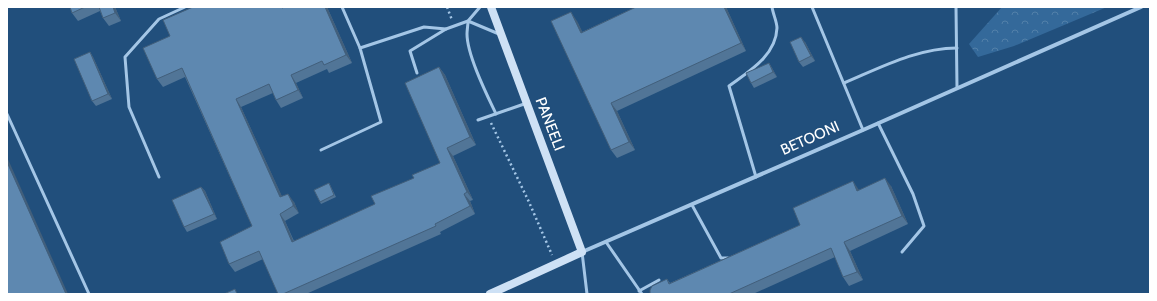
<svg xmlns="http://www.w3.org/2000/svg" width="1157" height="301" viewBox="0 0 1157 301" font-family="Cabin,sans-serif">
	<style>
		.forest { fill: url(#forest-crowns) }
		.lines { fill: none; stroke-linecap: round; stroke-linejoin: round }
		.path { stroke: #a4c6e6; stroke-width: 2.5; stroke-dasharray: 2 3; stroke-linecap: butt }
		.lane { stroke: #a4c6e6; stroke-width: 3 }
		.street { stroke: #a4c6e6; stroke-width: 4 }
		.secondary { stroke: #cee1f5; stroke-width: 8 }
		.wall { fill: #517597 }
		.shaded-wall { fill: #425f7b }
		.building { fill: #5e88b0; stroke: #425f7b }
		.labels { text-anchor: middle; stroke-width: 3; stroke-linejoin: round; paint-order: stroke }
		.street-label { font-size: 15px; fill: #fff; stroke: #214f7c }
	</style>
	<defs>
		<pattern id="forest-crowns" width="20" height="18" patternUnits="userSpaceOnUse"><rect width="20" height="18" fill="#34699a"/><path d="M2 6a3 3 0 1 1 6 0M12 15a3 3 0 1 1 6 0" fill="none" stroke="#5280a9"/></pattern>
	</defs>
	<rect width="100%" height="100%" fill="#214f7c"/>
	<!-- forest -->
	<polygon class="forest" points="1002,7 1107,7 1014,46 978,57 969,44"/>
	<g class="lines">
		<!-- path -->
		<g class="path">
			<polyline points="447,7 452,20"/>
			<polyline points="491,123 529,202 552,255"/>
		</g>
		<!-- lane -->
		<g class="lane">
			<polyline points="342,7 360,48"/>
			<polyline points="812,7 863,130"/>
			<polyline points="956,7 957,88"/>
			<polyline points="417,73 410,51 446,29 468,21 480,7"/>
			<path d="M 844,83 C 880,68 917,48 957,48"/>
			<polyline points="7,114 89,294"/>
			<path d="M 496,114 C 487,95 467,55 467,34 C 467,30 468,25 468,21 L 499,34"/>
			<polyline points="478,120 527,103"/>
			<polyline points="878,123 913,194 924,226 902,252"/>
			<polyline points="321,150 381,122 360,48 424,27 446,29"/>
			<polyline points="159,177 129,107 125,57 159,19 185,7"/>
			<path d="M 756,177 L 729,86 C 748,72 776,56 777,28 C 777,22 773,14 772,7"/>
			<polyline points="692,205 721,258 728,258"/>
			<polyline points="606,242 642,294"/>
			<polyline points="582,252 587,294"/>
			<polyline points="639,291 659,280"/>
		</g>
		<!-- street -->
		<polyline class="street" points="582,252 863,130 1141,7"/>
		<!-- secondary -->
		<polyline class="secondary" points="490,294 582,252 491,7"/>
	</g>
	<!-- wall -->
	<g class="wall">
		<polygon points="70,7 115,7 121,21 109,26 103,18 100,11 78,21 72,13"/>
		<polygon points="285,7 327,7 352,63 329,73 327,69 296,83 303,98 281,108 276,100 273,93 241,107 282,197 294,202 298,212 299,213 285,221 294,241 375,204 414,178 440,163 439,67 445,75 476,145 453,156 473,200 470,201 475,214 440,232 441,234 306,294 278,294 263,259 235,272 229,264 252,226 185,77 163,87 157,79"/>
		<polygon points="636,7 726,7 746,51 617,111 635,150 617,158 611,150 577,21 582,32"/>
		<polygon points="805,42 815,61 803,67 799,62"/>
		<polygon points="90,52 93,57 112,99 96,106 92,101"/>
		<polygon points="769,63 772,68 777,77 754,88 751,83"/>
		<polygon points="329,183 336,197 321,204 320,202"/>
		<polygon points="891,186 908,224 850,251 863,280 849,286 843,277 835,257 753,294 650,294 667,279 670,283 800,225 859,190"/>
		<polygon points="201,187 205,191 217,219 187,232 184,227"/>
	</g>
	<!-- shaded-wall -->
	<g class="shaded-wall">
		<polygon points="113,7 115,7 121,21 115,13"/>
		<polygon points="325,7 327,7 352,63 346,55"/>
		<polygon points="724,7 726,7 746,51 741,43"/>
		<polygon points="571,12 577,21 587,41 581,33"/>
		<polygon points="801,37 805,42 815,61 811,56"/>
		<polygon points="90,52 93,57 112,99 108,94"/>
		<polygon points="769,63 772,68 777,77 773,72"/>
		<polygon points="439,67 445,75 476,145 470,137"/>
		<polygon points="291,75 296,83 303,98 298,90"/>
		<polygon points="236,99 241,107 286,205 280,197"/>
		<polygon points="611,103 617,111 635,150 629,142"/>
		<polygon points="447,148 453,156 473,200 467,192"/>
		<polygon points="7,157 68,294 66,294 7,162"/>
		<polygon points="885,178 891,186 908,224 902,216"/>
		<polygon points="853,181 859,190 857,191"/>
		<polygon points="201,187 205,191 217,219 214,214"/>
		<polygon points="288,194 294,202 299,213 293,206"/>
		<polygon points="464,194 470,201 475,214 470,206"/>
		<polygon points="280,214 285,221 297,250 292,242"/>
		<polygon points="844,242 850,251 863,280 857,272"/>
	</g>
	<!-- building -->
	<g class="building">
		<polygon points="70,7 85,7 72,13"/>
		<polygon points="99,7 113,7 115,13 103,18"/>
		<polygon points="193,7 282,7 282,8 285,7 325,7 346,55 324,65 322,61 291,75 298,90 276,100 269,84 236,99 280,197 288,194 293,204 293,206 280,214 292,242 375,204 371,196 414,178 412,175 440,163 405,83 439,67 470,137 447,148 467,192 464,194 470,206 435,224 436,226 283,294 278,294 259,251 229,264 220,242 252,226 182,68 157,79 143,48 170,36 163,20"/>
		<polygon points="636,7 724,7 741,43 611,103 629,142 611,150 551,21 571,12 581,33"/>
		<polygon points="801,37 811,56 799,62 790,42"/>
		<polygon points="90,52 108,94 92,101 74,59"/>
		<polygon points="769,63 773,72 751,83 746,73"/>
		<polygon points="7,162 66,294 7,294"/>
		<polygon points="885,178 902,216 844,242 857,272 843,277 831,248 729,294 650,294 650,290 652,286 667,279 669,284 800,225 793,208 853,181 857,191"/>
		<polygon points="329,183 334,195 320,202 314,190"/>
		<polygon points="201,187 214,214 184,227 172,200"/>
		<polygon points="235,289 237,294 224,294"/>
	</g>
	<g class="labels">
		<!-- street labels -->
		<g class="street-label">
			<text transform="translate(550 124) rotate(69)" y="5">PANEELI</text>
			<text transform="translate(810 138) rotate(-24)" y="5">BETOONI</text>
		</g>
	</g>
	<!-- border -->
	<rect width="1157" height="301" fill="none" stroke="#ffffff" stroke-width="16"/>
</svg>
